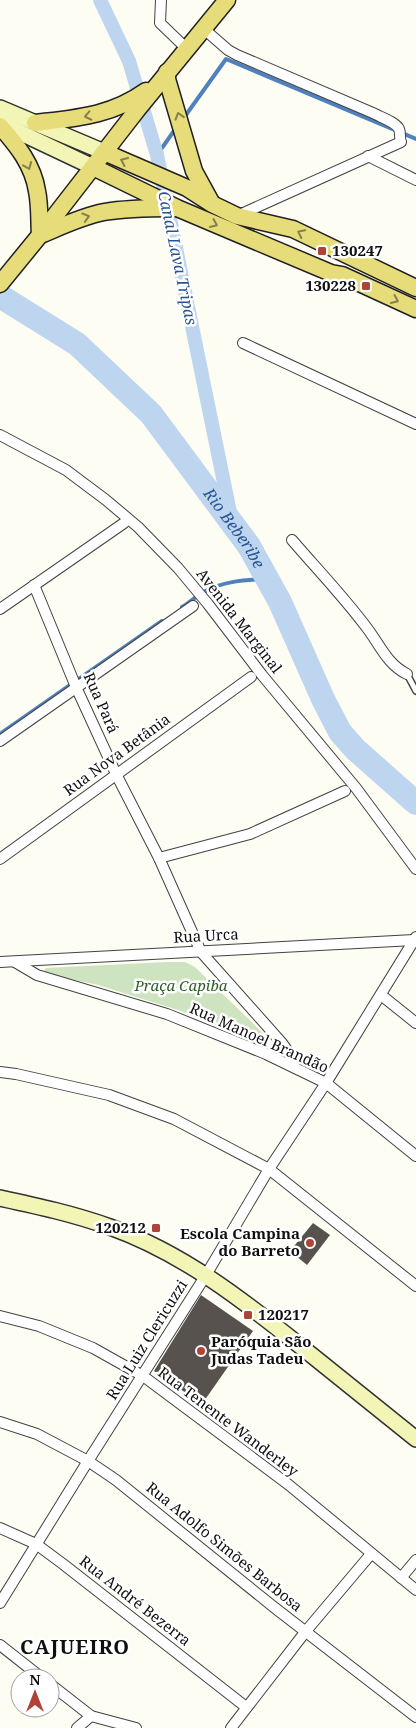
<svg xmlns="http://www.w3.org/2000/svg" width="416" height="1728" viewBox="0 0 416 1728" font-family="'Noto Serif',serif">
	<style>
		.green { fill: #cee4c0 }
		.lines { fill: none; stroke-linecap: round; stroke-linejoin: round }
		.stream { stroke: #4e81bd; stroke-width: 4 }
		.canal { stroke: #bed5ef; stroke-width: 14 }
		.river { stroke: #bed5ef; stroke-width: 24 }
		.building { fill: #57524d }
		.lane-casing { stroke: #424242; stroke-width: 8 }
		.street-casing { stroke: #424242; stroke-width: 12 }
		.secondary-casing { stroke: #313131; stroke-width: 18 }
		.primary-casing { stroke: #202020; stroke-width: 19 }
		.lane { stroke: #fff; stroke-width: 5 }
		.street { stroke: #fff; stroke-width: 10 }
		.secondary { stroke: #f3f5b7; stroke-width: 15 }
		.primary { stroke: #e7dc7a; stroke-width: 16 }
		.oneway { stroke: #86804a }
		.poi-dot { fill: #ae4438; stroke: #fff; stroke-width: 2 }
		.labels { text-anchor: middle; stroke-width: 5; stroke-linejoin: round; paint-order: stroke }
		.poi-label { font-size: 15px; font-weight: bold; fill: #0f0f0f; stroke: #fff; text-anchor: start }
		.street-label { font-size: 15px; fill: #0f0f0f; stroke: #fff }
		.park-label { font-size: 15px; font-style: italic; fill: #2b5f27; stroke: #fff }
		.water-label { font-size: 16px; font-style: italic; fill: #285492; stroke: #fff }
		.district-label { font-size: 20px; font-weight: bold; letter-spacing: 1px; fill: #0f0f0f; stroke: #fff }
	</style>
	<rect width="100%" height="100%" fill="#fdfdf3"/>
	<!-- green -->
	<polygon class="green" points="167,962 185,962 195,967 268,1038 268,1044 264,1046 181,1011 98,985 46,974 44,971 46,968"/>
	<g class="lines">
		<!-- stream -->
		<g class="stream">
			<polyline points="183,119 226,59 416,139"/>
			<polyline points="157,155 176,128"/>
			<path d="M 182,607 C 189,603 195,597 202,593 C 222,581 244,580 267,579"/>
			<polyline points="0,734 162,621"/>
		</g>
		<!-- canal -->
		<polyline class="canal" points="100,0 129,61 157,155 232,522"/>
		<!-- river -->
		<path class="river" id="s1" d="M 0,296 L 77,344 L 151,414 L 249,546 L 280,602 L 323,699 L 340,732 L 355,749 L 416,803"/>
	</g>
	<!-- building -->
	<g class="building">
		<polygon points="313,1223 330,1235 307,1265 290,1251"/>
		<polygon points="201,1295 253,1331 202,1404 154,1371"/>
	</g>
	<g class="lines">
		<!-- lane casing -->
		<g class="lane-casing">
			<polyline id="lane" points="407,674 416,691"/>
		</g>
		<!-- street casing -->
		<g class="street-casing">
			<g id="street">
				<polyline points="161,0 160,23 187,49"/>
				<path d="M 204,29 L 228,50 L 237,55 L 373,113 C 380,117 396,122 399,129 C 401,133 399,138 401,142 L 237,216"/>
				<polyline points="368,156 416,180"/>
				<polyline points="243,343 416,424"/>
				<polyline points="0,435 66,470 106,500 138,527 178,568 208,604 262,675 356,788 416,869"/>
				<path d="M 292,540 C 317,569 344,597 367,628 C 380,645 387,664 407,674"/>
				<polyline points="34,585 76,687 116,774 159,858 201,952 282,1043 289,1053 295,1068"/>
				<polyline points="0,609 124,523"/>
				<polyline points="0,741 193,606"/>
				<polyline points="159,858 250,834 345,791"/>
				<polyline points="0,859 251,677"/>
				<polyline points="0,962 414,940"/>
				<polyline points="15,962 37,975 167,1014 266,1054 326,1083 416,1156"/>
				<polyline points="381,995 416,1023"/>
				<polyline points="0,1072 16,1074 109,1095 174,1119 269,1169 416,1286"/>
				<polyline points="0,1316 39,1326 93,1348 143,1376 289,1485 416,1590"/>
				<polyline points="0,1422 37,1434 88,1461 116,1480 275,1608 416,1717"/>
				<polyline points="0,1528 36,1544 63,1564 246,1707"/>
				<polyline points="401,1578 416,1560"/>
				<polyline points="0,1603 88,1461 206,1275 269,1169 326,1083 416,937"/>
				<polyline points="0,1645 42,1678"/>
				<polyline points="50,1684 91,1716 136,1728"/>
				<polyline points="77,1728 91,1716"/>
				<polyline points="231,1728 306,1631 371,1554"/>
			</g>
		</g>
		<!-- secondary casing -->
		<g class="secondary-casing">
			<g id="secondary">
				<polyline points="0,108 104,152"/>
				<polyline points="0,123 93,167"/>
				<path d="M 0,1198 C 37,1206 74,1214 110,1227 C 183,1253 244,1301 304,1349 C 341,1379 379,1409 416,1439"/>
			</g>
		</g>
		<!-- primary casing -->
		<g class="primary-casing">
			<g id="primary">
				<polyline points="167,72 167,79 194,171 211,202"/>
				<path d="M 35,123 C 77,118 111,116 146,91"/>
				<path d="M 0,126 C 17,145 33,165 37,191 C 40,205 39,221 40,235"/>
				<polyline points="104,152 187,188 212,204 237,216 293,229 416,288"/>
				<polyline points="93,167 177,208 331,273 342,275 416,309"/>
				<path d="M 43,234 C 62,226 83,216 104,212 C 127,208 151,208 174,208"/>
				<polyline points="0,284 40,235 137,110 227,0"/>
			</g>
		</g>
		<!-- lane -->
		<use href="#lane" class="lane"/>
		<!-- street -->
		<use href="#street" class="street"/>
		<!-- secondary -->
		<use href="#secondary" class="secondary"/>
		<!-- primary -->
		<use href="#primary" class="primary"/>
	</g>
	<!-- one-way arrows -->
	<defs><path id="oneway-chevron" d="M-2-3.5L2.5 0L-2 3.5" fill="none" stroke-width="1.6" stroke-linecap="round" stroke-linejoin="round" transform="scale(1.25)"/></defs>
	<g class="oneway">
		<use href="#oneway-chevron" transform="translate(88 116) rotate(168)"/>
		<use href="#oneway-chevron" transform="translate(179 116) rotate(-107)"/>
		<use href="#oneway-chevron" transform="translate(124 161) rotate(-156)"/>
		<use href="#oneway-chevron" transform="translate(28 166) rotate(67)"/>
		<use href="#oneway-chevron" transform="translate(86 217) rotate(-17)"/>
		<use href="#oneway-chevron" transform="translate(214 224) rotate(24)"/>
		<use href="#oneway-chevron" transform="translate(301 233) rotate(-154)"/>
		<use href="#oneway-chevron" transform="translate(395 300) rotate(25)"/>
	</g>
	<!-- markers -->
	<g class="poi-dot">
		<rect x="317" y="246" width="10" height="10" rx="2.5"/>
		<rect x="361" y="281" width="10" height="10" rx="2.5"/>
		<rect x="151" y="1223" width="10" height="10" rx="2.5"/>
		<circle cx="310" cy="1243" r="5"/>
		<rect x="243" y="1310" width="10" height="10" rx="2.5"/>
		<circle cx="201" cy="1351" r="5"/>
	</g>
	<g class="labels">
		<!-- poi labels -->
		<g class="poi-label">
			<text x="332" y="256">130247</text>
			<text x="356" y="291" text-anchor="end">130228</text>
			<text x="146" y="1233" text-anchor="end">120212</text>
			<text x="300" y="1239" text-anchor="end">Escola Campina<tspan x="300" dy="17">do Barreto</tspan></text>
			<text x="258" y="1320">120217</text>
			<text x="211" y="1347">Paróquia São<tspan x="211" dy="17">Judas Tadeu</tspan></text>
		</g>
		<!-- street labels -->
		<g class="street-label">
			<text transform="translate(239 621) rotate(52)" y="5">Avenida Marginal</text>
			<text transform="translate(101 703) rotate(66)" y="5">Rua Pará</text>
			<text transform="translate(117 755) rotate(-36)" y="5">Rua Nova Betânia</text>
			<text transform="translate(206 936) rotate(-3)" y="5">Rua Urca</text>
			<text transform="translate(259 1038) rotate(24)" y="5">Rua Manoel Brandão</text>
			<text transform="translate(147 1340) rotate(-58)" y="5">Rua Luiz Clericuzzi</text>
			<text transform="translate(228 1422) rotate(37)" y="5">Rua Tenente Wanderley</text>
			<text transform="translate(224 1547) rotate(39)" y="5">Rua Adolfo Simões Barbosa</text>
			<text transform="translate(135 1601) rotate(38)" y="5">Rua André Bezerra</text>
		</g>
		<!-- park labels -->
		<g class="park-label">
			<text x="181" y="991">Praça Capiba</text>
		</g>
		<!-- water labels -->
		<g class="water-label">
			<text transform="translate(178 258) rotate(78)" y="6">Canal Lava Tripas</text>
			<text dy="6" stroke="none"><textPath href="#s1" startOffset="334">Rio Beberibe</textPath></text>
		</g>
		<!-- district labels -->
		<g class="district-label">
			<text x="75" y="1654">CAJUEIRO</text>
		</g>
	</g>
	<!-- north arrow -->
	<g transform="translate(35 1693)"><circle r="24" fill="#ffffff" stroke="#9f9f9f"/>
	<path d="M0-4L9 19L0 12L-9 19Z" fill="#ae4438"/>
	<text y="-8" font-size="14" font-weight="bold" text-anchor="middle" fill="#0f0f0f">N</text>
	</g>
</svg>
